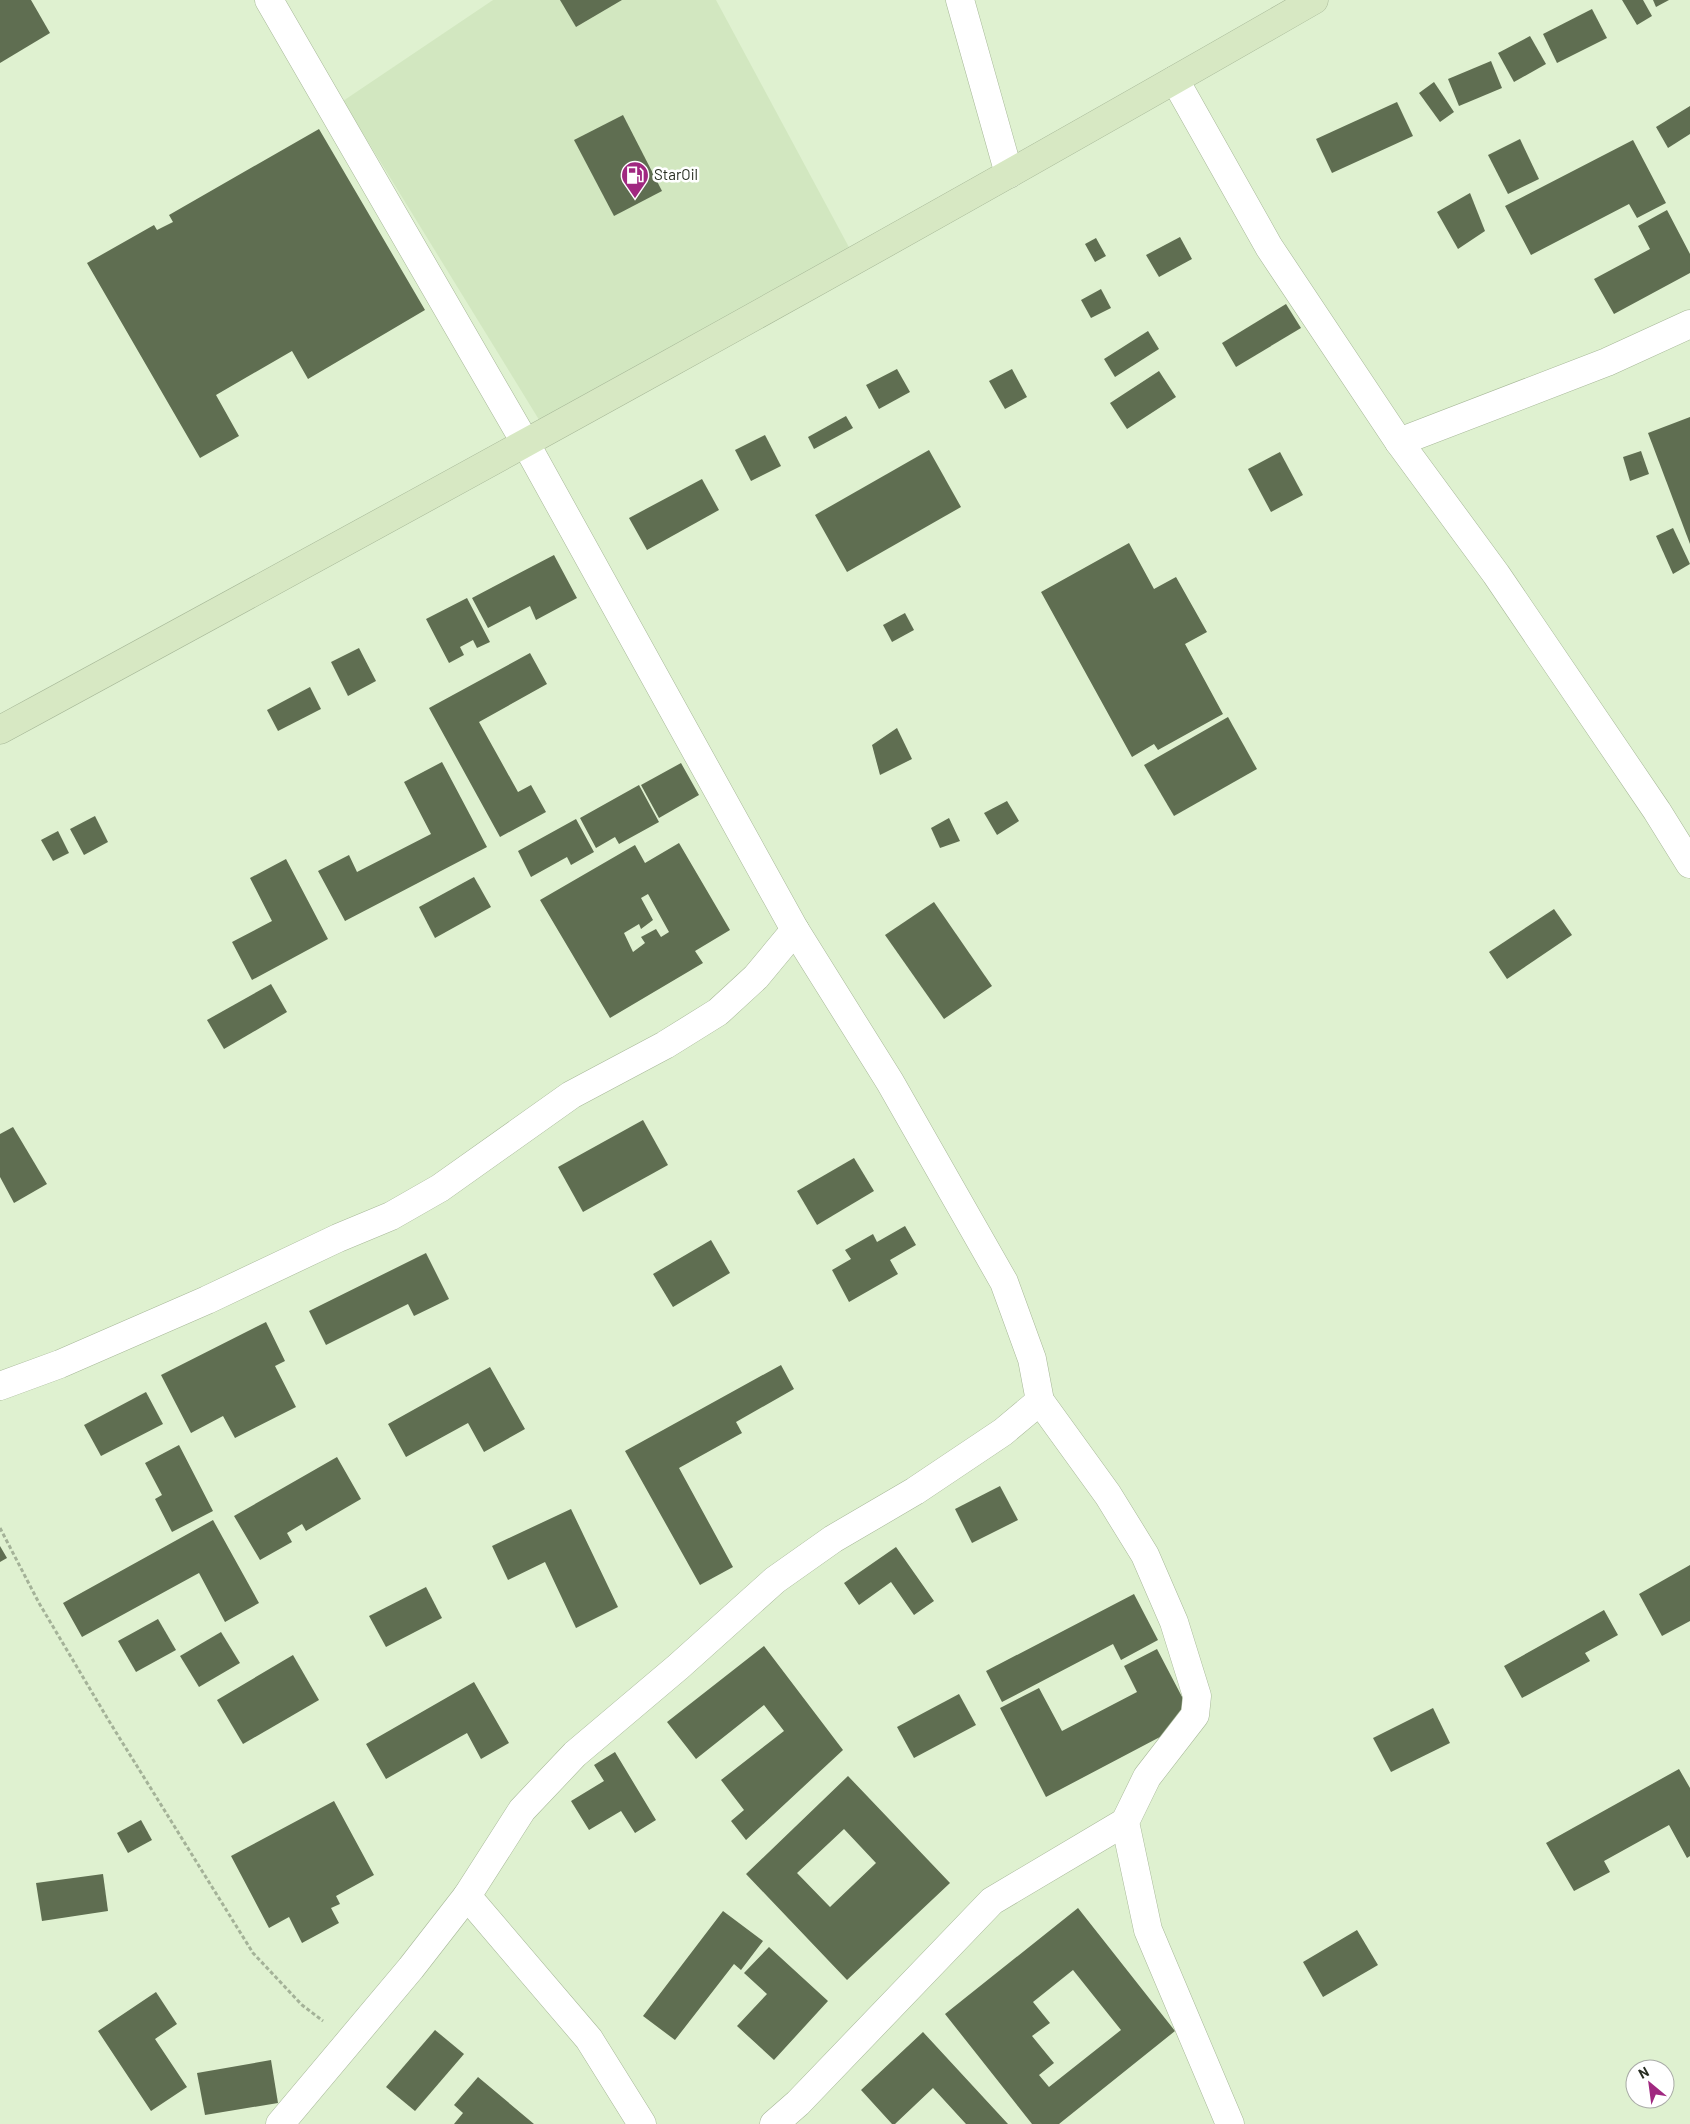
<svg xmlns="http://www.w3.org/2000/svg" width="1690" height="2124" viewBox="0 0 1690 2124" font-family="Barlow,sans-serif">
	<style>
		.built { fill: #d2e7c0 }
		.building { fill: #5f6e51; fill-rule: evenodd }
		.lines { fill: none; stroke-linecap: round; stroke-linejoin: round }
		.street-casing { stroke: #a7b898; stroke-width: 29 }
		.secondary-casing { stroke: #a7b898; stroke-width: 29 }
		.path { stroke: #a4b298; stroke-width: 3; stroke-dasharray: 4 2.5; stroke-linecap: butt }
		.street { stroke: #fff; stroke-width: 28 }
		.secondary { stroke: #d7e8c3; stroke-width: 28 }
		.labels { text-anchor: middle; stroke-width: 5; stroke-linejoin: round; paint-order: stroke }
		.poi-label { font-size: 15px; fill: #282e22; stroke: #fff; text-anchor: start }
	</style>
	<rect width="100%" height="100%" fill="#dff1d0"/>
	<!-- built -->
	<polygon class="built" points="493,0 716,0 851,251 541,423 343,101"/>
	<!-- building -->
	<g class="building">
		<polygon points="0,0 31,0 50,33 0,63"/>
		<polygon points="560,0 622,0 576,27"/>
		<polygon points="1622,0 1643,0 1652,16 1637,25"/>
		<polygon points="1653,0 1669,0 1656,7"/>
		<polygon points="1592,9 1607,38 1557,63 1543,34"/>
		<polygon points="1530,36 1546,64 1514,82 1498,53"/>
		<polygon points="1491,61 1502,88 1459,106 1448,79"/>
		<polygon points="1434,82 1454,112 1440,122 1419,93"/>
		<polygon points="1397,102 1413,136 1332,173 1316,139"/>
		<polygon points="1690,106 1690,134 1668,148 1656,127"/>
		<polygon points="623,115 662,191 614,216 574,140"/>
		<polygon points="319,129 425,310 308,379 292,351 216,395 239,436 200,458 87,263 154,225 157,230 173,222 169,215"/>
		<polygon points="1520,139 1539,179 1508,194 1488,155"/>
		<polygon points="1633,140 1666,203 1637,218 1629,204 1531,255 1505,206"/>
		<polygon points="1470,193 1485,231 1458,249 1437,212"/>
		<polygon points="1667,210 1690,254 1690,273 1614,314 1594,279 1650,249 1638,226"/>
		<polygon points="1180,237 1192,259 1159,277 1146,255"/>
		<polygon points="1096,238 1106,256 1095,262 1085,244"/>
		<polygon points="1101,289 1111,308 1091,318 1081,300"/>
		<polygon points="1286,304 1301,328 1236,367 1222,343"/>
		<polygon points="1148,331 1159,349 1115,377 1104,359"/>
		<polygon points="897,369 910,392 879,409 866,385"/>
		<polygon points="1012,369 1027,397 1005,409 989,381"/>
		<polygon points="1159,371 1176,397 1127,429 1110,403"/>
		<polygon points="846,416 853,428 814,449 808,437"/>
		<polygon points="1690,417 1690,544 1648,433"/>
		<polygon points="765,435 781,466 751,481 735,450"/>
		<polygon points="929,450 961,507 847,572 815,515"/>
		<polygon points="1641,451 1649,474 1630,481 1623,457"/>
		<polygon points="1280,452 1303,495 1271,512 1248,469"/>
		<polygon points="702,479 719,510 647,550 629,518"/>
		<polygon points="1673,528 1690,564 1673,574 1656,536"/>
		<polygon points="1129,543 1154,589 1176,577 1207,632 1185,644 1223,714 1158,750 1154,744 1132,757 1041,592"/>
		<polygon points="554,555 577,598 536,620 530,606 488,628 472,598"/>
		<polygon points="467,598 490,642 477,648 473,640 460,647 464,655 449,663 426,619"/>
		<polygon points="905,613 914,630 892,642 883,625"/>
		<polygon points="359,648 376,681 348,696 331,662"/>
		<polygon points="530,653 547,684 479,722 518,792 531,785 546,812 500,837 429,708"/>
		<polygon points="310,687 321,709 278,731 267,710"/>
		<polygon points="1228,717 1257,769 1174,816 1144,765"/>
		<polygon points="897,728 912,759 880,775 872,745"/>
		<polygon points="442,762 487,847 345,921 318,871 349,855 357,872 431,834 404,782"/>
		<polygon points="681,763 699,795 659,818 641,785"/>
		<polygon points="639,785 659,822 619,844 615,837 596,848 580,818"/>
		<polygon points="1007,801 1019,821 997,835 984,813"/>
		<polygon points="95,816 108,842 84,855 70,829"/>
		<polygon points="949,818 960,841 940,848 931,828"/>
		<polygon points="576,819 594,852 571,865 567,857 531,877 518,851"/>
		<polygon points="58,831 69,853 53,861 41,840"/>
		<path d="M 679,843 L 730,930 L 695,951 L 703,963 L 610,1018 L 540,900 L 635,845 L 645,863 ZM 648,894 L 669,932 L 661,937 L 656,929 L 641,937 L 645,943 L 633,952 L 624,933 L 639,924 L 641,929 L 653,920 L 641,898 Z"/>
		<polygon points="286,859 328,939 252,980 232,942 272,921 250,878"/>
		<polygon points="474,877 491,907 435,938 419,907"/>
		<polygon points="934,902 992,986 944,1019 885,935"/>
		<polygon points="1554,909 1572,935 1507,979 1489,952"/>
		<polygon points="271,984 287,1012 224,1049 207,1020"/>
		<polygon points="643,1120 668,1165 583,1212 558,1167"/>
		<polygon points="13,1127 47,1184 14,1203 0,1177 0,1134"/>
		<polygon points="854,1158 874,1191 817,1225 797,1191"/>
		<polygon points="905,1226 916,1245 890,1260 898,1274 849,1302 832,1270 851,1259 845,1250 873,1234 877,1242"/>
		<polygon points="711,1240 730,1273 673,1307 653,1274"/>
		<polygon points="426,1253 449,1299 414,1316 408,1304 326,1345 309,1311"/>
		<polygon points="266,1322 285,1361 275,1366 296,1407 235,1438 223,1416 191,1433 161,1375"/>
		<polygon points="781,1365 794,1389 736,1422 742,1433 679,1468 733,1567 700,1585 625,1451"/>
		<polygon points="490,1367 525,1429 484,1452 468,1423 406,1457 388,1424"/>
		<polygon points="146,1392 163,1424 101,1456 84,1425"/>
		<polygon points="179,1445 213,1511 172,1532 155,1499 162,1495 145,1463"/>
		<polygon points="337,1457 361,1499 306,1531 302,1524 287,1533 292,1542 260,1560 234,1516"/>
		<polygon points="1000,1486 1018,1520 972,1543 955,1509"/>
		<polygon points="571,1509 618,1607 576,1628 545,1562 508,1580 492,1546"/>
		<polygon points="213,1520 259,1603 225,1622 199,1573 82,1637 63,1603"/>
		<polygon points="0,1546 7,1558 0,1562"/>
		<polygon points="896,1547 934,1601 914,1615 891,1582 859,1605 844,1583"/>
		<polygon points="1690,1565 1690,1621 1662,1636 1639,1594"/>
		<polygon points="426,1587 442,1618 386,1647 369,1616"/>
		<polygon points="1134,1594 1158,1640 1121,1660 1113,1644 1002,1702 986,1671"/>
		<polygon points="1604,1610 1618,1635 1585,1653 1590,1661 1522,1698 1504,1666"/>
		<polygon points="158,1619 176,1650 136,1672 118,1641"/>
		<polygon points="221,1632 240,1663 199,1687 180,1656"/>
		<polygon points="764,1646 843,1750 746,1840 731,1821 744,1810 721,1780 784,1731 764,1705 696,1759 667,1722"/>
		<polygon points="1157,1649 1191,1714 1177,1728 1046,1797 1000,1708 1039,1688 1062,1731 1137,1692 1124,1666"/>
		<polygon points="293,1655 319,1700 243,1744 217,1700"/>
		<polygon points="474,1682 509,1743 481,1759 467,1733 386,1779 366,1744"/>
		<polygon points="959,1694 976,1725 914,1758 897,1727"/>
		<polygon points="1433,1708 1450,1743 1391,1772 1373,1738"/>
		<polygon points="615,1752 656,1820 635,1833 621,1811 589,1830 571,1801 604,1781 594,1765"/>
		<polygon points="1679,1769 1690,1788 1690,1856 1687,1858 1669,1825 1604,1861 1610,1872 1574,1891 1546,1843"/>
		<path d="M 848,1776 L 950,1883 L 847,1980 L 746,1874 ZM 844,1829 L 876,1863 L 830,1907 L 797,1873 Z"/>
		<polygon points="334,1801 374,1875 336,1896 340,1904 331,1908 339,1923 302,1943 289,1917 269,1928 231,1856"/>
		<polygon points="141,1820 152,1840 128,1853 117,1833"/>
		<polygon points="103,1874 108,1911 42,1921 36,1883"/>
		<path d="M 1078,1908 L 1175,2031 L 1059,2124 L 1032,2124 L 945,2014 ZM 1073,1970 L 1121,2030 L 1049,2087 L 1039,2075 L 1054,2063 L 1032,2036 L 1050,2023 L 1033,2002 Z"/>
		<polygon points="723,1911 763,1941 741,1970 734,1964 675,2040 643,2016"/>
		<polygon points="1357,1930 1378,1965 1323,1997 1303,1962"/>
		<polygon points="769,1947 828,2001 774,2060 737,2026 767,1994 744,1973"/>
		<polygon points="156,1992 177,2024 155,2039 187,2087 151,2111 98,2031"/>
		<polygon points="435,2030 464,2054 415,2111 386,2087"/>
		<polygon points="923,2032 1008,2124 966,2124 933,2088 895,2124 892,2124 861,2090"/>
		<polygon points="271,2060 278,2103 205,2115 197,2073"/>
		<polygon points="478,2077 534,2124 454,2124 463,2113 454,2105"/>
	</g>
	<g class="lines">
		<!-- street casing -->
		<g class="street-casing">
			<g id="street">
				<polyline points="269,0 526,444 795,930 890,1082 1004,1282 1032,1359 1040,1401 1108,1495 1145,1555 1174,1622 1197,1696 1195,1715 1147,1777 1125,1822 1148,1930 1230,2124"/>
				<polyline points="960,0 1009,174"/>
				<polyline points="1175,80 1269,247 1399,442 1496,574 1657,811 1690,864"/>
				<polyline points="1399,442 1607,362 1690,324"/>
				<polyline points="0,1386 60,1364 207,1300 338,1238 391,1216 440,1188 571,1095 665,1045 718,1012 756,977 795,930"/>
				<polyline points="280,2124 411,1968 467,1896"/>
				<polyline points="642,2124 589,2039 467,1896 522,1810 575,1754 678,1667 775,1580 833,1539 915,1491 1003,1432 1040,1401"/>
				<polyline points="774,2124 798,2103 992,1901 1125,1822"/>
			</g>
		</g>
		<!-- secondary casing -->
		<g class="secondary-casing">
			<path id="secondary" d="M 0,730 C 440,491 880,250 1314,0"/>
		</g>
		<!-- path -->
		<polyline class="path" points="0,1528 39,1603 109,1721 253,1953 302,2005 323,2021"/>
		<!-- street -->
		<use href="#street" class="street"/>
		<!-- secondary -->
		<use href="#secondary" class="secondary"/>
	</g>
	<!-- icons -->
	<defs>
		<g id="fuel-pin" transform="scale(1.4375)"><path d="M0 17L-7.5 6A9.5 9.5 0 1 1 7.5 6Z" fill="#a02880" stroke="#fff"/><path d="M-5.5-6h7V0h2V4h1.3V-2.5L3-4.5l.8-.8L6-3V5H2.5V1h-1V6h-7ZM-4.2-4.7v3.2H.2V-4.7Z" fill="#fff"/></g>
	</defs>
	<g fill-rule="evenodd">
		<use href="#fuel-pin" x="635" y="175"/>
	</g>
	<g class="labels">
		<!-- poi labels -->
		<g class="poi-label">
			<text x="654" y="180">StarOil</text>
		</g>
	</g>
	<!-- north arrow -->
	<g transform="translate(1650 2084) rotate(331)"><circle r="24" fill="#ffffff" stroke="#a9aba7"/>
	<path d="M0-4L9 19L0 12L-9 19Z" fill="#a02880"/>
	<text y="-8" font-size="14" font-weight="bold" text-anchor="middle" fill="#282e22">N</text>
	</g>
</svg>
